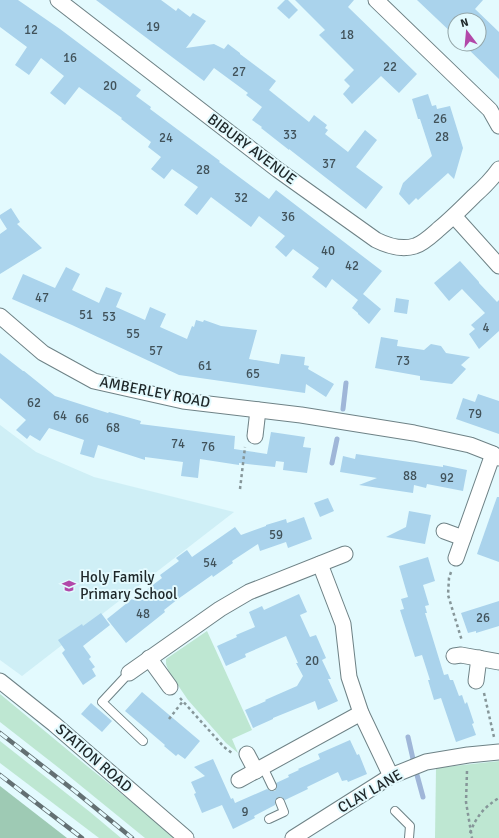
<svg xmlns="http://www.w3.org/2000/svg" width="499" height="838" viewBox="0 0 499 838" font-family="Signika,sans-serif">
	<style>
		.built { fill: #cfeff6 }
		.green { fill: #bee7d2 }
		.forest { fill: #9ecab4 }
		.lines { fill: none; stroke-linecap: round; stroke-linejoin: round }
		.stream { stroke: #9fb6d8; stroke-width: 5 }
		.building { fill: #aad3ec }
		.lane-casing { stroke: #6e8286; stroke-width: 10 }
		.street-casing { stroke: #6e8286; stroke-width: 17 }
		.path { stroke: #869699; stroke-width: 2.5; stroke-dasharray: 3 3; stroke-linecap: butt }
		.lane { stroke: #fff; stroke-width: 8 }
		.street { stroke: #fff; stroke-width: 15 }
		.rail-casing { stroke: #637073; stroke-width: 4.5 }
		.rail { stroke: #e3fafe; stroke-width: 3; stroke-dasharray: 9; stroke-linecap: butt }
		.labels { text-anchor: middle; stroke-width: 4; stroke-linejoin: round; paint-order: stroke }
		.number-label { font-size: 13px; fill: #41525a }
		.street-label { font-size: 15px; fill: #1e2729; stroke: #e3fafe }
		.poi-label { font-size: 15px; fill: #1e2729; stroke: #e3fafe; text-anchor: start }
	</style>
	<rect width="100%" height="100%" fill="#e3fafe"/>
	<!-- built -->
	<polygon class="built" points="0,425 36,452 94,477 234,512 22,676 0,660"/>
	<!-- green -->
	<g class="green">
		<polygon points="207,631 252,730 232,739 238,753 226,743 188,700 169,672 166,664 166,659"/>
		<polygon points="0,694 87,766 159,824 175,838 145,838 59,768 0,722"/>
		<polygon points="0,741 90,812 121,838 99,838 0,763"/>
		<polygon points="499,761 499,838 435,838 436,768"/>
	</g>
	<!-- forest -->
	<polygon class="forest" points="0,786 67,838 0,838"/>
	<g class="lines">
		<!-- stream -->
		<g class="stream">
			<polyline points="343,409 346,383"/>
			<polyline points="332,463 337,439"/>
			<polyline points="408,737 413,759"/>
			<polyline points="417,775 423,797"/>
		</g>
	</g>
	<!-- building -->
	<g class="building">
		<polygon points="0,0 18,0 60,29 141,90 136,96 151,107 150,109 220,161 219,162 269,199 276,190 382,271 363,294 381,309 369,324 358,314 358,313 352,308 358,300 332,279 326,288 312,277 319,268 293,249 286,257 275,247 285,236 259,216 251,227 211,197 197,215 184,205 198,187 172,169 164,179 151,169 161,157 148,147 151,142 121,119 122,118 79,87 65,105 50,93 64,76 41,58 29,75 15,65 27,47 0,27"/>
		<polygon points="96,0 161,0 176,11 178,8 190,17 193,13 206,21 186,48 214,44 224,49 228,44 240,53 240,54 276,81 269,90 309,122 314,115 327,125 325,128 328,130 325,134 348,152 365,130 377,140 356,167 383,187 366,209 289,149 289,150 261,128 262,127 252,120 262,107 246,95 248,93 214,68 204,81"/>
		<polygon points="285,0 288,0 298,10 289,19 277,8"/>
		<polygon points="295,0 354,0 348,7 417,74 399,93 381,76 352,104 343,94 350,86 344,80 354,70 319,35 325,30"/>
		<polygon points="417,0 483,0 475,9 499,32 499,79 463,44 479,44 479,20 455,20 455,36"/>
		<polygon points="428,94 432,106 436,105 437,109 450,106 463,148 454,179 448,173 418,200 416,198 409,205 399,194 403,183 432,156 420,119 418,119 412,99"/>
		<polygon points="11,208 20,222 17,224 42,248 0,274 0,234 7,229 0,218 0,215"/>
		<polygon points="460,261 479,282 479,283 497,302 499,300 499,331 479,349 469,334 475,329 471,325 485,313 462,289 449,301 434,283"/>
		<polygon points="66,267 80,274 72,290 99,303 106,287 122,293 116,307 145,320 150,307 166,314 160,327 187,339 192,326 194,327 196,320 203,322 204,320 221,326 257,330 249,359 279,364 281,354 305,357 304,365 309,366 308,369 334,384 326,397 306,384 305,393 179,375 72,325 12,299 23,274 55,288"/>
		<polygon points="396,298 409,300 407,314 394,312"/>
		<polygon points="381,337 398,340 397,346 424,350 431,344 441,346 446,353 470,357 461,365 466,369 452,384 420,380 420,376 375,368"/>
		<polygon points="0,353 23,371 24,371 55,396 108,413 109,412 141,421 140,424 235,436 234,449 267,454 271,432 305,437 303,447 311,448 307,473 283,470 284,462 276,461 275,467 239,463 239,465 200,459 198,478 181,476 183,462 145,457 145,460 98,445 94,458 80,454 84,440 49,428 40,441 30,435 27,439 16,430 26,420 0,398"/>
		<polygon points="478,394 499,401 499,434 456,419 463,398 475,402"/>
		<polygon points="356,454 443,467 443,465 467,470 463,491 427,484 426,488 414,485 413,493 359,485 377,478 340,472 343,456 355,459"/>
		<polygon points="497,497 499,497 499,562 477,554"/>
		<polygon points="328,498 334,511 320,517 314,503"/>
		<polygon points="409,511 431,515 425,544 386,537 406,527"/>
		<polygon points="304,517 312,539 288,548 286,542 260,551 258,544 232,561 233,563 213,577 212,575 178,599 164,610 165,612 126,643 107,619 132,599 133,600 162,578 160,575 179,561 176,558 187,550 192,557 235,527 241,535 266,526 266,525 286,519 287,523"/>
		<polygon points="428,557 435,581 423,585 429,605 425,606 427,613 425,613 444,675 448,674 450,680 453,680 459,696 462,695 465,704 467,702 474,723 472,724 476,735 456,742 441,698 434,700 428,680 430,680 422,655 415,657 400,610 404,609 401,599 408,597 399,566"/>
		<polygon points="299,594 307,612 300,615 310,637 316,635 326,658 322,660 331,679 328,679 338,701 318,710 315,701 273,718 273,719 253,728 245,710 266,701 265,700 297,686 303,676 296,663 298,663 286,636 245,654 246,657 226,666 217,646 237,637 236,635 255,627 249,612 262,606 264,610"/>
		<polygon points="499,601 499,626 476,633 476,631 468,633 461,613"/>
		<polygon points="101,613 110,625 83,646 91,657 89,659 95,667 92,669 96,676 83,685 62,653 65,650 58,640 82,624 83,626"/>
		<polygon points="142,692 200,741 185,759 178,754 176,756 164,746 165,745 125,711"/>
		<polygon points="91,703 112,721 102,732 81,714"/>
		<polygon points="350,740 357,755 359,754 367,774 348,782 347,780 342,781 338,772 307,787 308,789 285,800 281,797 278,797 275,801 275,805 254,816 255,818 233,829 222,805 202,813 194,794 196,793 191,782 205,776 194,767 213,759 231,799 233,798 235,803 267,789 271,791 275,791 277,787 276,783 289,777 288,775 299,770 298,769 320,759 318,754"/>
	</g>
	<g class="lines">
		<!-- lane casing -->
		<g class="lane-casing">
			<g id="lane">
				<polyline points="129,673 102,702 143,741"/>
				<polyline points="263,767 272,786"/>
				<polyline points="395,811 410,826 409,838"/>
				<polyline points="269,819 284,812 280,802"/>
			</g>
		</g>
		<!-- street casing -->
		<g class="street-casing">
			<g id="street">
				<path d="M 58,0 L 278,170 L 376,240 C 388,246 402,250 415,246 C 424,243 433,234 440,228 C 452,218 463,207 474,196 C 483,188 492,179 499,169"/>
				<polyline points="376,0 490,110 499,126"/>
				<polyline points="454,216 499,266"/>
				<polyline points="0,316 43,353 94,381 183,401 301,415 414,433 470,445 493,454 499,458"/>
				<polyline points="255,436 258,410"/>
				<polyline points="444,531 463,538"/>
				<polyline points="456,558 493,454"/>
				<polyline points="320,564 343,624 349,677 361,713 391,776"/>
				<polyline points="454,656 461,655 499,662"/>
				<polyline points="149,658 170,687"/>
				<polyline points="129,673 220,609 249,592 345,554"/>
				<polyline points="0,681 54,724 186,838"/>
				<polyline points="476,681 479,658"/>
				<polyline points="247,754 256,771"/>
				<polyline points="239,780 361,713"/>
				<polyline points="293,838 391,776 426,762 468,755 499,752"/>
			</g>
		</g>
		<!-- path -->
		<g class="path">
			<polyline points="240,489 245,447"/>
			<polyline points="451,572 449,578 448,595 462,641"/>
			<polyline points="484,693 494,737"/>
			<polyline points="180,698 224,747 232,753"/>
			<polyline points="169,719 183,701"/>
			<polyline points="467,771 466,802 472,838"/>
			<path d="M 470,833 C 476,817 484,807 499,798"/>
		</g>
		<!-- lane -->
		<use href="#lane" class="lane"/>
		<!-- street -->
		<use href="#street" class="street"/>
		<!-- rail casing -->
		<g class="rail-casing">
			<g id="rail">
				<polyline points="0,733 76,792 132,838"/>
				<polyline points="0,775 82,838"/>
			</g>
		</g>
		<!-- rail -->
		<use href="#rail" class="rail"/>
	</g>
	<!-- icons -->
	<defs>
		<g id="school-bare" transform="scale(1.08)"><path d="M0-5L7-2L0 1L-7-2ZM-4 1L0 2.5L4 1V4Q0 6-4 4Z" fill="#b248a9" stroke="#e3fafe" stroke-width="2.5" paint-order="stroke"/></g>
	</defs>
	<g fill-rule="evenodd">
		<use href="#school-bare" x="69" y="586"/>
	</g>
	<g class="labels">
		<!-- number labels -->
		<g class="number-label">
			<text x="153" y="31">19</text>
			<text x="31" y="34">12</text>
			<text x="347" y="39">18</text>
			<text x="70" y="62">16</text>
			<text x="390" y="71">22</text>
			<text x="239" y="76">27</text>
			<text x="110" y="90">20</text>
			<text x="440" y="123">26</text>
			<text x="290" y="139">33</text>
			<text x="442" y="141">28</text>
			<text x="166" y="142">24</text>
			<text x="329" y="168">37</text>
			<text x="203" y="174">28</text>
			<text x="241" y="202">32</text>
			<text x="288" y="221">36</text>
			<text x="328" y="255">40</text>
			<text x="352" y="270">42</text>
			<text x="42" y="302">47</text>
			<text x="86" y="319">51</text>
			<text x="109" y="321">53</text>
			<text x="486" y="332">4</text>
			<text x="133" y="338">55</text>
			<text x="156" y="355">57</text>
			<text x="403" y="365">73</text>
			<text x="205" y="370">61</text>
			<text x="253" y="378">65</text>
			<text x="34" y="407">62</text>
			<text x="475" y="418">79</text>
			<text x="60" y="420">64</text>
			<text x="82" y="423">66</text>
			<text x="113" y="432">68</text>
			<text x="178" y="448">74</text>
			<text x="208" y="451">76</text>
			<text x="410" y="480">88</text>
			<text x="447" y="482">92</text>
			<text x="276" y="539">59</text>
			<text x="210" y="567">54</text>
			<text x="143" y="618">48</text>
			<text x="483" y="622">26</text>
			<text x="312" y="665">20</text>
			<text x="245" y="816">9</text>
		</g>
		<!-- street labels -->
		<g class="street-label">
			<text transform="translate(252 149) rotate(37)" y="5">BIBURY AVENUE</text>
			<text transform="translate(155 392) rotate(11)" y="5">AMBERLEY ROAD</text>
			<text transform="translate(94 758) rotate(41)" y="5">STATION ROAD</text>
			<text transform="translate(370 791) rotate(-30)" y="5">CLAY LANE</text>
		</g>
		<!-- poi labels -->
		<g class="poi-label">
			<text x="80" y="582">Holy Family<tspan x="80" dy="17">Primary School</tspan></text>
		</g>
	</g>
	<!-- north arrow -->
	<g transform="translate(467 32) rotate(344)"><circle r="19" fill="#e3fafe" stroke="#94a6a9"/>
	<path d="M0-3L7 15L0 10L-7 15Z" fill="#b248a9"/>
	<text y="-6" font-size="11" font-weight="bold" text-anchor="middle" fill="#1e2729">N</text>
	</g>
</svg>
